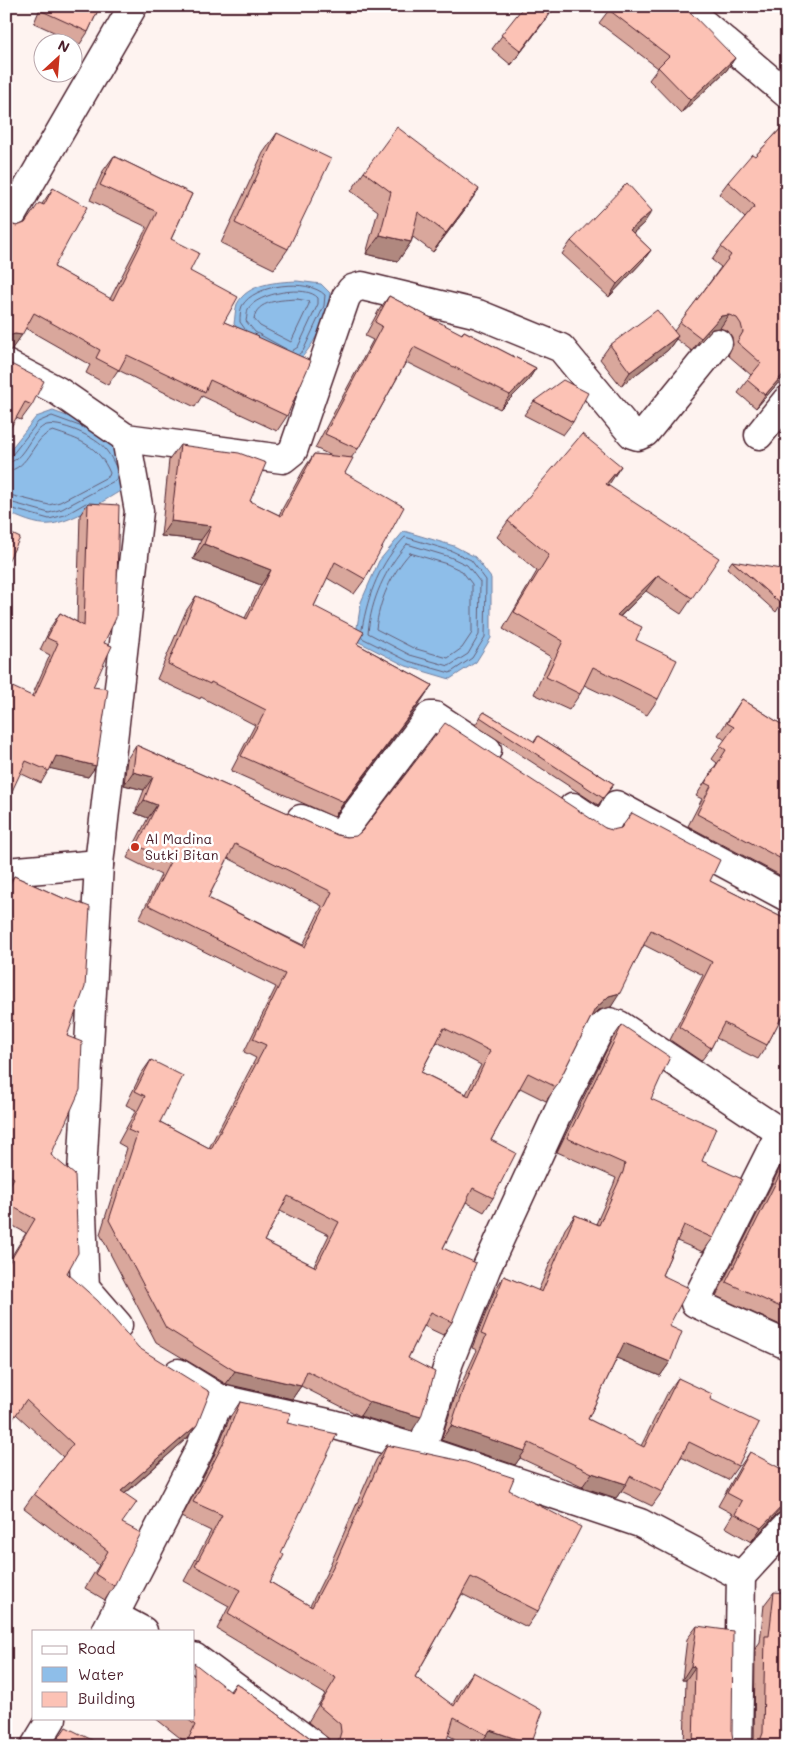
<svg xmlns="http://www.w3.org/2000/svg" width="793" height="1752" viewBox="0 0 793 1752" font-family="Mali,sans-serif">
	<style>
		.water { fill: #8ebee9; stroke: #737e9d }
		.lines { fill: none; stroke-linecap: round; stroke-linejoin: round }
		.shore { stroke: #655f77; stroke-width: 1 }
		.minor-casing { stroke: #4a1f2b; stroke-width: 31 }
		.minor { stroke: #fff; stroke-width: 28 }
		.wall { fill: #d9a79c; stroke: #4a1f2b; fill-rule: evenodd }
		.shaded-wall { fill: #b0887f; stroke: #4a1f2b }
		.building { fill: #fcc2b5; stroke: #4a1f2b; fill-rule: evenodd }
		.poi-dot { fill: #c8321e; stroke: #fff; stroke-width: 2 }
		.labels { text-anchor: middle; stroke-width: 5; stroke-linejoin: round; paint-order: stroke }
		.poi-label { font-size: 14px; fill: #4a1f2b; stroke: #fff; text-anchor: start }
	</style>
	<rect width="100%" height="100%" fill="#fef3f0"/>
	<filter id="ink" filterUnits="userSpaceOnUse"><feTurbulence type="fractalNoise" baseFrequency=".02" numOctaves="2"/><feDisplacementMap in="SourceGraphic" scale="10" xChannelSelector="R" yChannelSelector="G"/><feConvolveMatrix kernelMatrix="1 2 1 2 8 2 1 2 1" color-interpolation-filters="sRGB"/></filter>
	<g filter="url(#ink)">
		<!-- water -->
		<g class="water">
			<path d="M 297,281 L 321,284 L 330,293 C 327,319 314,348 294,365 L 247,340 L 234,324 C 235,318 235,310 237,304 C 248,283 277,282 297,281 Z"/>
			<path d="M 53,411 L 94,426 L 115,441 L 127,487 C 106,499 75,521 51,524 C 36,526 19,517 6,512 L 6,455 L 36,417 Z"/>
			<polygon points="404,531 454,546 475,557 491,578 491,638 476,662 450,679 406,666 355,640 361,602 379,561"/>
		</g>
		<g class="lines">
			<!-- shore -->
			<g class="shore">
				<path d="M 297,299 L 308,301 L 309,304 L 291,342 L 260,326 L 254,319 C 256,300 282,300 297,299 Z"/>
				<path d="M 245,329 L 240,322 C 240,318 240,310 242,306 C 254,284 308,278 325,295 L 324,306 L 303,351 L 299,354"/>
				<path d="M 286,349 L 255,332 L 246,321 C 247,317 247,312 248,309 C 257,293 307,284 318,298 L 318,304 L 298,347 L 292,351"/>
				<polyline points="6,457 12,455 38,422 52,416 85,428"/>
				<path d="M 6,463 C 24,462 29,434 44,426 C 57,419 98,438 106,450 C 110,455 113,461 116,467"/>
				<path d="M 6,471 C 30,470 32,437 53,431 C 80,440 98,445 110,473 L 109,476 L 60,502 L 49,505 L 6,494"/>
				<polyline points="6,501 49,513 62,509 116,480 117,475"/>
				<polyline points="6,507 49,519 65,515 86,503"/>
				<path d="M 407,544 L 450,557 L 467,565 L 480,582 L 479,635 L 468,654 L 449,666 L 410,655 L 368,633 C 371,600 385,569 407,544 Z"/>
				<path d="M 410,553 L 447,564 L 462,571 L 472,584 L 472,633 L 462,648 L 448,658 L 413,648 L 376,629 C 379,601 391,574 410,553 Z"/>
				<path d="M 362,638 L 408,661 L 450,673 L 472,658 L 485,637 L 486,580 L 471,560 L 452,551 L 405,537 C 380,563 368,594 362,629"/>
			</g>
			<!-- minor casing -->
			<g class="minor-casing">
				<g id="minor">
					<polyline points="683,6 787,94"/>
					<polyline points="6,225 133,6"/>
					<polyline points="6,364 58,391 126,438 139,511 99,864 81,1191 85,1287 118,1325"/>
					<polyline points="759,435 787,400"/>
					<polyline points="126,438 283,459 293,451 346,297 352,289 362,286 478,314 561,348 632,434 638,436 645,433 718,343"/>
					<polyline points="573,807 604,828 616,805 787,897"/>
					<polyline points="301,819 340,835 430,716 435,716 487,750"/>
					<polyline points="6,872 99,864"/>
					<polyline points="178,1373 220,1399 332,1424 422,1450 640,1523 741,1576 738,1746"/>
					<polyline points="422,1450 449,1362 486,1269 561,1106 600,1029 609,1022 619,1025 777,1130 779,1135 695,1303 787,1345"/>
					<polyline points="741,1576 787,1526"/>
					<polyline points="115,1616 143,1631"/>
					<polyline points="106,1631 199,1451 220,1399"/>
					<polyline points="194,1657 315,1746"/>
					<polyline points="35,1746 52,1718"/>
				</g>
			</g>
			<!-- minor -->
			<use href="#minor" class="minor"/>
		</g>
		<!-- wall -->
		<g class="wall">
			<polygon points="41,6 100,6 88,32 80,44 34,23"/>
			<polygon points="524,6 556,6 511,65 492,49"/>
			<polygon points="609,10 735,58 726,71 681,113 649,80 658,68 599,23"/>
			<polygon points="787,122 787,373 756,408 738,393 751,375 728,355 733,345 732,337 728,331 720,328 712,329 692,351 676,339 668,350 621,386 600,359 610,345 674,331 721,267 712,260 721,247 745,218 719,194 728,182 755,156"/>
			<polygon points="277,133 288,249 274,269 221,243 263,153"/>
			<polygon points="114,156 192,194 171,239 190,271 224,322 258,337 287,416 277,431 202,396 195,407 118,370 108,385 86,373 90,365 25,328 11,350 6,349 6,221 9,224 17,226 24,223 42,204 53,188 54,267 110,299 147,227 90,200 103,171"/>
			<polygon points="364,172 466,208 433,252 413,237 411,242 398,261 366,254 378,211 351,191"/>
			<polygon points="644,223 633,233 651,250 642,262 609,297 562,254 571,241"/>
			<polygon points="389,296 461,334 464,331 536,368 527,382 500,409 406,362 358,449 351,458 345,473 365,579 354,594 327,578 314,606 357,644 432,685 334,817 231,771 255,725 201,697 200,699 157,679 186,611 196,596 245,618 261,585 193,559 201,540 161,536 169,460 180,445 250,501 279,515 304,469 314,454 332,456 315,448 373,340 365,336 379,310"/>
			<polygon points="6,360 32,405 21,420 16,418"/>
			<polygon points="534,401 573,422 563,435 524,415"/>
			<polygon points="610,483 608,485 692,598 681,614 646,591 620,617 636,640 658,699 647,715 584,685 580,694 569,710 534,694 551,657 503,629 537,571 497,537 508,521"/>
			<polygon points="88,503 104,643 93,687 96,766 88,777 50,768 41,783 20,773 32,696 50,655 40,650 52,625 60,613 77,622 80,515"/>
			<polygon points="732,561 781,604 776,612 727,568"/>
			<polygon points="742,699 787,728 787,879 688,826 702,799 696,796 717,763 712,759 725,740 718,735"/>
			<polygon points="484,712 534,742 538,736 614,784 598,805 475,725"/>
			<path d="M 136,745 L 337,835 L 347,837 L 605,828 L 787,920 L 787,1020 L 781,1018 L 767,1045 L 758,1059 L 716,1038 L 711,1048 L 701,1061 L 670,1040 L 703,975 L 644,945 L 611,1007 L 599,1010 L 591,1017 L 556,1087 L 546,1101 L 520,1088 L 491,1140 L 493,1198 L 484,1212 L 466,1202 L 443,1248 L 452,1322 L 443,1335 L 424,1326 L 408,1358 L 412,1431 L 360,1416 L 301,1386 L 292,1399 L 226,1384 L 156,1342 L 100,1234 L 127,1148 L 118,1143 L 136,1110 L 126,1105 L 141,1074 L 151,1060 L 160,1122 L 209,1148 L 256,1058 L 244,1052 L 276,987 L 139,919 L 161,875 L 127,858 L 148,818 L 135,813 L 144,790 L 124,785 L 127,759 ZM 228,858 L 322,906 L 303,945 L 208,898 ZM 437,1042 L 481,1065 L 466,1094 L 421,1072 ZM 280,1211 L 329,1235 L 314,1266 L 264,1241 Z"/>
			<polygon points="14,876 65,899 66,898 67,1036 51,1155 67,1273 187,1438 125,1494 122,1523 114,1586 105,1600 85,1588 99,1565 24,1508 34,1494 63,1457 16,1414 6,1428 6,1265 26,1233 6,1222 6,887"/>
			<polygon points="622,1025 651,1099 702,1161 713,1238 703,1252 677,1241 662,1275 669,1326 670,1362 660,1376 617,1358 588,1419 641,1446 668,1392 678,1378 710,1399 738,1466 728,1480 681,1457 662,1492 652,1506 621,1491 616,1498 582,1487 520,1458 515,1465 441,1440 454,1400 477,1350 472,1348 495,1290 504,1276 538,1291 565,1229 575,1215 596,1224 613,1186 616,1178 557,1152 612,1039"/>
			<polygon points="787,1154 787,1328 716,1296"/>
			<polygon points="240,1402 287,1423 281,1553 270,1582 310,1606 326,1574 376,1460 387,1445 509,1490 538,1611 527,1627 462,1594 415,1677 452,1705 462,1687 473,1672 531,1744 530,1746 467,1746 448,1735 330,1745 329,1739 308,1722 325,1694 217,1629 229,1606 184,1581 211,1531 182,1517 213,1458 230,1417"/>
			<polygon points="750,1452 783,1511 776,1515 751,1542 725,1527 733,1514 718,1506 741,1465"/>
			<polygon points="774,1592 781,1746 754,1746 755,1649 760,1642 764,1605"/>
			<polygon points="697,1626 733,1740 739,1746 684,1746 686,1680 682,1680 687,1639"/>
			<polygon points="236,1683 317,1743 324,1746 182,1746 184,1741 155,1718 194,1718 230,1691"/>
		</g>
		<!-- shaded-wall -->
		<g class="shaded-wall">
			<polygon points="555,6 556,6 511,65 521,51"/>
			<polygon points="735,58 726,71 681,113 690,100"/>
			<polygon points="479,189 466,208 433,252 446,233"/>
			<polygon points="652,211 644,223 622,243 630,230"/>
			<polygon points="380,235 411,242 398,261 366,254"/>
			<polygon points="651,250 642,262 609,297 617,284"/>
			<polygon points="729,315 720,328 712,329 692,351 701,338 721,316"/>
			<polygon points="15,334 22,335 11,350 6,349 6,338 8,336"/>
			<polygon points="678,336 668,350 621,386 630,372"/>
			<polygon points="536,368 527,382 500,409 510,395"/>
			<polygon points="787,370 787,373 756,408 765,395"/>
			<polygon points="621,466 610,483 595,500 606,484"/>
			<polygon points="171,521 211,526 201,540 161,536"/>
			<polygon points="204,544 271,570 261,585 193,559"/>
			<polygon points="658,575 646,591 605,631 617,615"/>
			<polygon points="432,685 422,700 334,817 344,802"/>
			<polygon points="56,756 96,766 88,777 48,768"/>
			<polygon points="133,772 153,777 144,790 124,785"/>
			<polygon points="144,800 157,805 148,818 135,813"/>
			<polygon points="620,993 611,1007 599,1010 586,1022 595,1009 609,996"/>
			<polygon points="624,1343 670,1362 660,1376 614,1357"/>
			<polygon points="235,1371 301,1386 292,1399 226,1384"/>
			<polygon points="369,1402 421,1417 412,1431 360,1416"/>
			<polygon points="197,1425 187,1438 112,1505 121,1491"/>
			<polygon points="451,1426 525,1451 515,1465 441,1440"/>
			<polygon points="592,1473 626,1484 616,1498 582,1487"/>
			<polygon points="787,1501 787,1511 783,1511 776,1515 751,1542 761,1528"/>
			<polygon points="691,1666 695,1667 686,1680 682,1680"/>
			<polygon points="490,1730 531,1744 530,1746 480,1745"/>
		</g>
		<!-- building -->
		<g class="building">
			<polygon points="44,6 100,6 88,32 42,11"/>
			<polygon points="524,6 555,6 521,51 501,35"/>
			<polygon points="612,6 684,6 735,58 690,100 658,67 669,56 609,10"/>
			<polygon points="787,122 787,370 765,395 747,380 761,363 737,342 743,332 741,324 737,318 729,315 721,316 701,338 680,322 731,255 721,247 755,206 728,182 752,154 755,156"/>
			<polygon points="397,127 479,189 446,233 418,212 411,242 380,235 391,192 364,172"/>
			<polygon points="277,133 331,159 288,249 235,223"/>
			<polygon points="114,156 192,194 171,239 199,253 190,271 238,297 224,322 259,336 258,337 311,361 287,416 210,380 205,392 127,355 119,370 96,358 100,350 34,313 22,335 15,334 8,336 6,338 6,221 9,224 17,226 25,223 39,203 44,205 53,188 87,207 54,267 113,300 157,212 100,185"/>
			<polygon points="627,183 652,211 630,230 651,250 617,284 571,241"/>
			<polygon points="6,185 11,188 6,198"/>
			<polygon points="389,296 462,334 464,331 536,368 510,395 414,347 358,449 325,434 382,326 375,322"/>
			<polygon points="657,310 678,336 630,372 610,345"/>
			<polygon points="6,360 9,363 44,381 32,405 25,402 6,436"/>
			<polygon points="563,380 588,393 573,422 534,401"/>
			<polygon points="582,434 621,466 606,484 719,558 692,598 658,575 617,615 642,627 636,640 677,660 658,699 593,667 580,694 546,677 563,641 514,612 549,555 508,521"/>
			<polygon points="180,445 239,453 266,463 250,501 281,516 314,454 353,458 345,473 404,507 365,579 335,562 314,606 364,632 357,644 432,685 344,802 241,756 266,710 211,682 210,684 168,664 196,596 247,619 271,570 204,544 211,526 171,521"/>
			<polygon points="88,503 119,505 116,618 104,643 112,646 93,687 108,689 96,766 56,756 49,771 26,761 6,804 6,684 34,697 58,643 47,638 60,613 84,626"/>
			<polygon points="6,531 20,538 6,565"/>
			<polygon points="732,561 787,570 787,575 781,604"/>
			<polygon points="742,699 787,728 787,862 697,814 711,786 705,783 726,750 720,746 734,727 727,723"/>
			<polygon points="484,712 535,742 538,736 614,784 603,798 480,717"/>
			<path d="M 445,723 L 605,828 L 612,830 L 621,828 L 632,813 L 720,860 L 710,881 L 787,920 L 787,1007 L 767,1045 L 724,1023 L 711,1048 L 679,1027 L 712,962 L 651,930 L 620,993 L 609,996 L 595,1009 L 556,1087 L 528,1073 L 491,1140 L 516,1153 L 493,1198 L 473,1188 L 443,1248 L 476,1263 L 452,1322 L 431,1312 L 408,1358 L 435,1372 L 421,1417 L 369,1402 L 307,1371 L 301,1386 L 235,1371 L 166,1328 L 109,1220 L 137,1134 L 128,1130 L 145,1096 L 135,1091 L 151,1060 L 183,1076 L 160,1122 L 211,1149 L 266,1045 L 253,1039 L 285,974 L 148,905 L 170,862 L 137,845 L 157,805 L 144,800 L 153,777 L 133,772 L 136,745 L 337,835 L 347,837 L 356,836 L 362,831 ZM 235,844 L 332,892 L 305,947 L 208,898 ZM 444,1028 L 490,1051 L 469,1096 L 421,1072 ZM 288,1196 L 339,1222 L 316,1267 L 264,1241 Z"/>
			<polygon points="14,876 65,899 66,898 90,907 85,987 67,1036 82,1042 80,1090 51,1155 75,1175 78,1253 67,1273 98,1301 139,1348 210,1392 197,1425 121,1491 137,1502 122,1523 141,1533 114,1586 95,1574 108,1551 34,1494 73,1444 26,1400 13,1419 6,1414 6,1268 35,1219 6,1203 6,1192 14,1178 6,1172 6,893"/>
			<polygon points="622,1025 670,1057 651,1099 716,1128 702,1161 742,1179 713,1238 684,1225 662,1275 689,1288 669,1326 682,1332 670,1362 624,1343 588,1419 644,1447 678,1378 712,1394 710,1399 759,1423 738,1466 689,1442 662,1492 630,1476 626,1484 592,1473 529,1443 525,1451 451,1426 464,1386 486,1336 481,1334 504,1276 542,1292 575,1215 599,1225 623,1172 625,1164 567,1138"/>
			<polygon points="787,1160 787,1310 726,1282"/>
			<polygon points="240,1402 291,1413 287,1423 337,1434 281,1553 284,1555 270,1582 312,1607 337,1559 387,1445 466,1462 514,1478 509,1490 581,1527 538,1611 471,1577 415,1677 454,1706 473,1672 543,1711 531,1744 490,1730 487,1735 454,1717 445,1746 324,1746 332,1745 339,1739 341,1732 340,1724 319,1706 336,1678 228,1613 240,1590 195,1566 222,1515 193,1502 224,1442"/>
			<polygon points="750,1452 787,1472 787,1501 761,1528 735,1514 742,1501 727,1493"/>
			<polygon points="774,1592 787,1593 787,1701 781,1746 755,1746 760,1741 763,1733 765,1636 769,1636"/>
			<polygon points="697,1626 733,1631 732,1733 733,1740 739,1746 693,1746 695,1667 691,1666"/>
			<polygon points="194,1663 231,1692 236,1683 317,1743 324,1746 185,1746 195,1725 186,1718 194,1718"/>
			<polygon points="66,1727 104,1746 47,1746 54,1744"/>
		</g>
	</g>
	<!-- markers -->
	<circle class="poi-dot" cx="135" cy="847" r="5"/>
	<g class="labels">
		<!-- poi labels -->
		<g class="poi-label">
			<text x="145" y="844">Al Madina<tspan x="145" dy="16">Sutki Bitan</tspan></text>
		</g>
	</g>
	<!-- margin -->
	<rect width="793" height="1752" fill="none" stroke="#fff" stroke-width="25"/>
	<rect x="12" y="12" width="768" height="1727" fill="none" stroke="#4a1f2b" stroke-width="2" filter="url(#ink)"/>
	<!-- legend -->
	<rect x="32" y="1630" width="162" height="90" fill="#ffffff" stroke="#b7a5aa"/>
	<rect x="42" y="1646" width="25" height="8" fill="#ffffff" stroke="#b7a5aa"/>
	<text x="78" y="1654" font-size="15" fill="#4a1f2b">Road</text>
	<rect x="42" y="1667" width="25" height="15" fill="#8ebee9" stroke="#b7a5aa"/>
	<text x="78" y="1680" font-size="15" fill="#4a1f2b">Water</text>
	<rect x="42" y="1692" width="25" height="15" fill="#fcc2b5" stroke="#b7a5aa"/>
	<text x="78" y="1704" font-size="15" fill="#4a1f2b">Building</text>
	<!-- north arrow -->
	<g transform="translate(58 58) rotate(26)"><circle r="24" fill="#ffffff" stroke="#b7a5aa"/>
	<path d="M0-4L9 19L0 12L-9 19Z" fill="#c8321e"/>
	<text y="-8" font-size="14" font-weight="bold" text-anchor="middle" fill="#4a1f2b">N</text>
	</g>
</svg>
